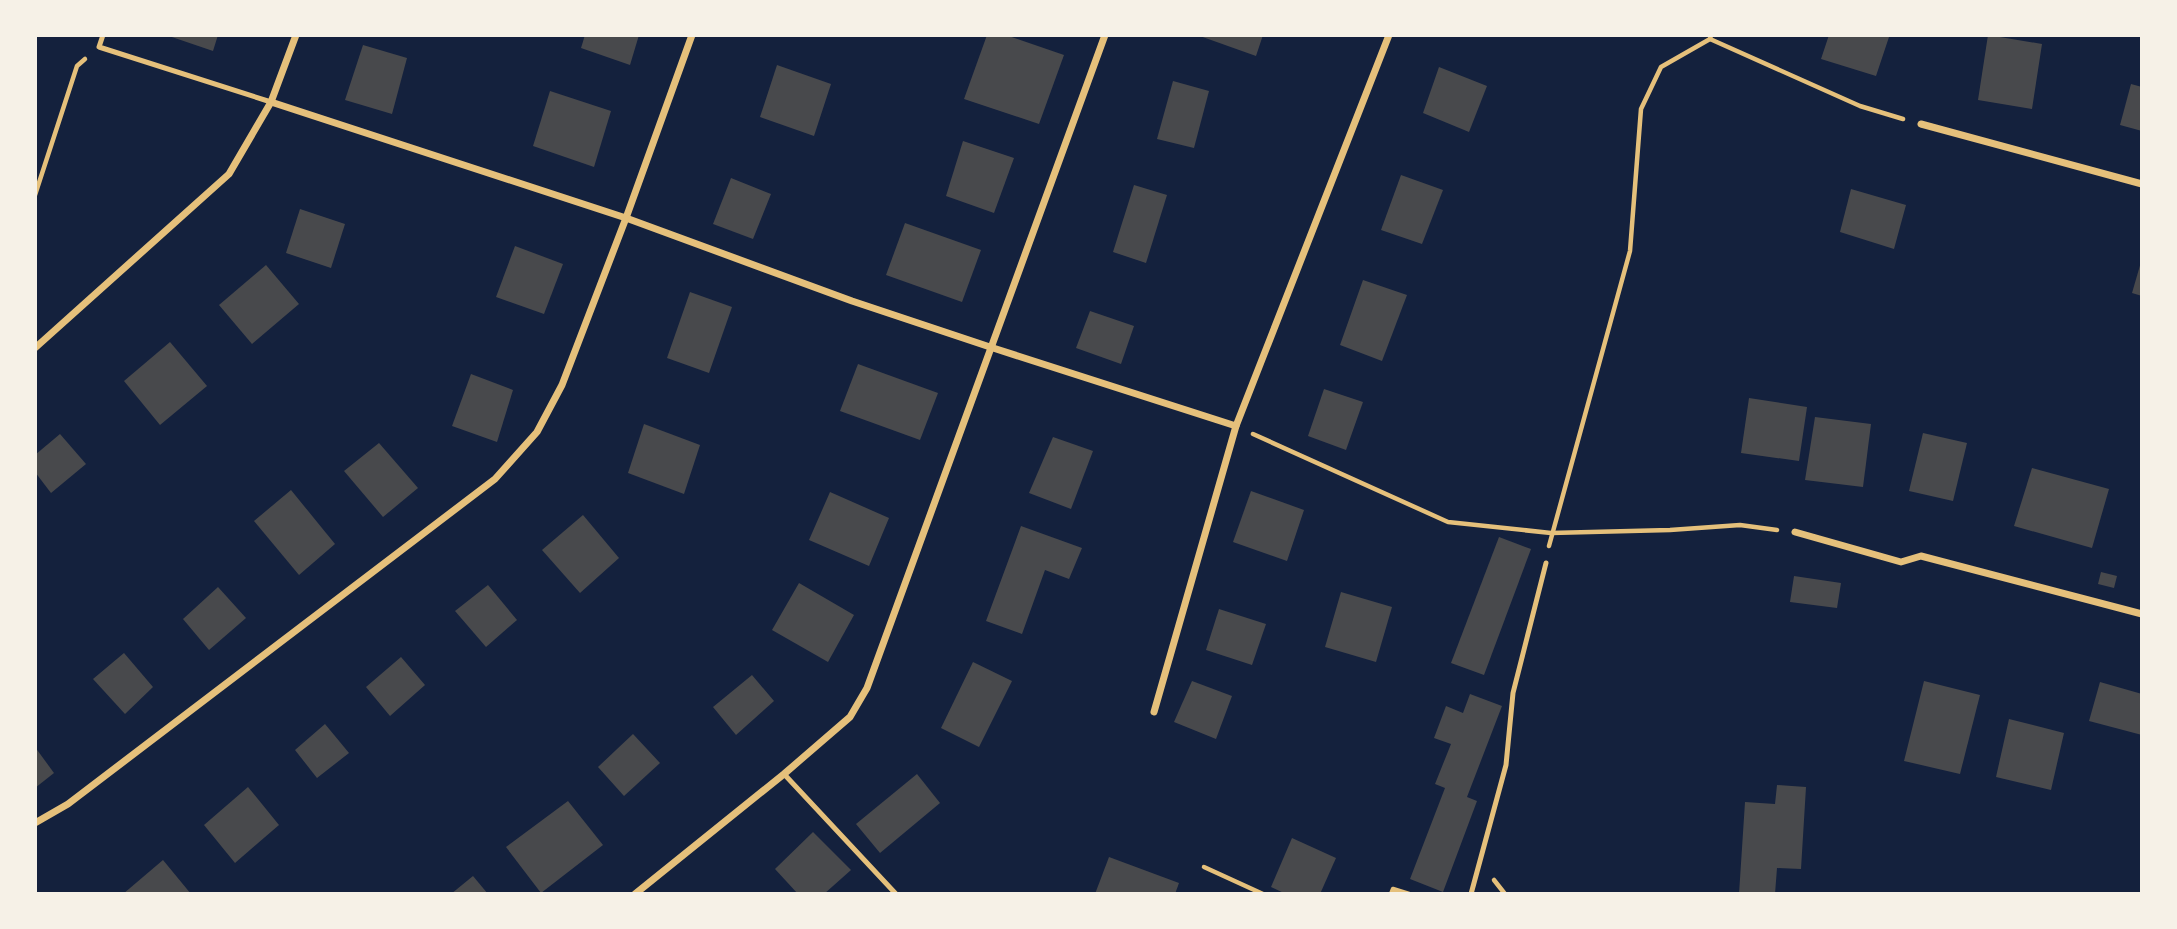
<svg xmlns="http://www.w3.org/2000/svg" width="2177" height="929" viewBox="0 0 2177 929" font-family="'DejaVu Sans',sans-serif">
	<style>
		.building { fill: #48494c }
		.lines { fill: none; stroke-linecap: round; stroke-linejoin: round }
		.path { stroke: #e5c07b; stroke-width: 4.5 }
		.service { stroke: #e5c07b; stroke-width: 5 }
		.minor { stroke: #e5c07b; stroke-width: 7 }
	</style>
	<rect width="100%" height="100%" fill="#14213d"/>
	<!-- building -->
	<g class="building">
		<polygon points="166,35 218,35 213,51"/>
		<polygon points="585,35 639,35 630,65 581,48"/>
		<polygon points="987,35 1006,35 1064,55 1039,124 964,99"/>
		<polygon points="1197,35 1263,35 1256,56"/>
		<polygon points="1829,35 1889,37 1876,76 1821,59"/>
		<polygon points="1988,35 2042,44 2032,109 1978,100"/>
		<polygon points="363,45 407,58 392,114 345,100"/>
		<polygon points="777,65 831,84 814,136 760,117"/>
		<polygon points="1439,67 1487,86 1469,132 1423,113"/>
		<polygon points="1173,81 1209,91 1194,148 1157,139"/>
		<polygon points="2131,84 2142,87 2142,131 2120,125"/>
		<polygon points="550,91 611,111 594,167 533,146"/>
		<polygon points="963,141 1014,158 994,213 946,196"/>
		<polygon points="1401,175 1443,190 1422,244 1381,230"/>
		<polygon points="731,178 771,194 753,239 713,224"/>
		<polygon points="1134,185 1167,195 1146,263 1113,252"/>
		<polygon points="1851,189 1906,205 1894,249 1840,232"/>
		<polygon points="300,209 345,224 331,268 286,253"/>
		<polygon points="905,223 981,250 962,302 886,275"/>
		<polygon points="515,246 563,264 544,314 496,297"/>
		<polygon points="2141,262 2142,262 2142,296 2132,293"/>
		<polygon points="266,265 299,304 252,344 219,305"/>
		<polygon points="1363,280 1407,295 1382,361 1340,345"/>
		<polygon points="690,292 732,307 709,373 667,358"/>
		<polygon points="1090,311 1134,326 1121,364 1076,348"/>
		<polygon points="170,342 207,386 160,425 124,381"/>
		<polygon points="858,364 938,393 920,440 840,411"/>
		<polygon points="471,374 513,390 497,442 452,426"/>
		<polygon points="1324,389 1363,402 1346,450 1308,436"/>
		<polygon points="1749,398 1807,407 1799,461 1741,453"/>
		<polygon points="1815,417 1871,424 1863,487 1805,480"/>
		<polygon points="644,424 700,445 684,494 628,473"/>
		<polygon points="1923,433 1967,443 1953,501 1909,491"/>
		<polygon points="60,434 86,464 51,493 35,472 35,455"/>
		<polygon points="1053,437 1093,451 1071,509 1029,493"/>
		<polygon points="379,443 418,488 383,517 344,471"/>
		<polygon points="2032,468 2109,489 2092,548 2014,526"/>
		<polygon points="291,490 335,544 299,575 254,521"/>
		<polygon points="1251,491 1304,510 1287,561 1233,542"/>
		<polygon points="830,492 889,518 869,566 809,540"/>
		<polygon points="583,515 619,558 580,593 542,550"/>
		<polygon points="1021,526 1082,548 1069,579 1045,570 1022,634 986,621"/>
		<polygon points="1499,537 1531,549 1484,675 1451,663"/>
		<polygon points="2101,572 2117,576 2114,588 2098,584"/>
		<polygon points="1794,576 1841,583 1837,608 1790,602"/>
		<polygon points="799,583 854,615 828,662 772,630"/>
		<polygon points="488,585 517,620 486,647 455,611"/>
		<polygon points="218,587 246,618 209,650 183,619"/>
		<polygon points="1341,592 1392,607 1376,662 1325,647"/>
		<polygon points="1219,609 1266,624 1252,665 1206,650"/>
		<polygon points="124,653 153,687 125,714 93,679"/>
		<polygon points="401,657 425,685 390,716 366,687"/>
		<polygon points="973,662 1012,681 979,747 941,728"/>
		<polygon points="752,675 774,701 736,735 713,707"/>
		<polygon points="1192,681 1232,696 1216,739 1174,722"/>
		<polygon points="1924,681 1980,695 1960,774 1904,761"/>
		<polygon points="2100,682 2142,694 2142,735 2089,721"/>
		<polygon points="1470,694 1502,706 1467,797 1477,801 1443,892 1410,879 1445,788 1435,784 1451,744 1434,738 1446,706 1463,713"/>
		<polygon points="2009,719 2064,733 2051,790 1996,777"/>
		<polygon points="325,724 349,753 317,778 295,750"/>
		<polygon points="633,734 660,763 624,796 598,767"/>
		<polygon points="35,747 54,773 35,788"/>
		<polygon points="917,774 940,803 880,853 856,824"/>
		<polygon points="1777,785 1806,787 1801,869 1777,868 1775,894 1739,894 1745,802 1775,804"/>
		<polygon points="248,787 279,825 235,863 204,825"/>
		<polygon points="568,801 603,845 541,893 506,847"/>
		<polygon points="813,832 851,870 824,894 798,894 775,869"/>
		<polygon points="1292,838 1336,858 1320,894 1286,894 1271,887"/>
		<polygon points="1109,857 1179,883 1175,894 1095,894"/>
		<polygon points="163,860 191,894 123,894"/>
		<polygon points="473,876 488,894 451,894"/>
	</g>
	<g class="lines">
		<!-- path -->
		<g class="path">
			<polyline points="1710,39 1860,106 1903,119"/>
			<polyline points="35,195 77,66 85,59"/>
			<polyline points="1253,434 1448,522 1551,533 1670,530 1740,525 1777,530"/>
			<polyline points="1549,546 1630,251 1641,109 1661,67 1710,39 1711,35"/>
			<polyline points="1204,867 1263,894"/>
			<polyline points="1494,880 1505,894"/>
			<polyline points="1391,894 1393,889 1409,894"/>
		</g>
		<!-- service -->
		<g class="service">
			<polyline points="103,35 99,47 271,102"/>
			<polyline points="784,774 896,894"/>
			<polyline points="1471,894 1506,765 1513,693 1546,563"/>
		</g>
		<!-- minor -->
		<g class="minor">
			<polyline points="271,102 626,218 852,301 990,347 1236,426"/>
			<polyline points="1921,124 2142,184"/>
			<polyline points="35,348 229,174 271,102 296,35"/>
			<polyline points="1795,532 1901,562 1921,556 2142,614"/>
			<polyline points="1154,712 1236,426 1389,35"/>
			<polyline points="35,823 68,804 495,479 537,432 562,385 626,218 692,35"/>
			<polyline points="635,894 784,774 850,717 867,688 1105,35"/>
		</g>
	</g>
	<!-- border -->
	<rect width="2177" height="929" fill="none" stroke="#f6f1e7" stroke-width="74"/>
</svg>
